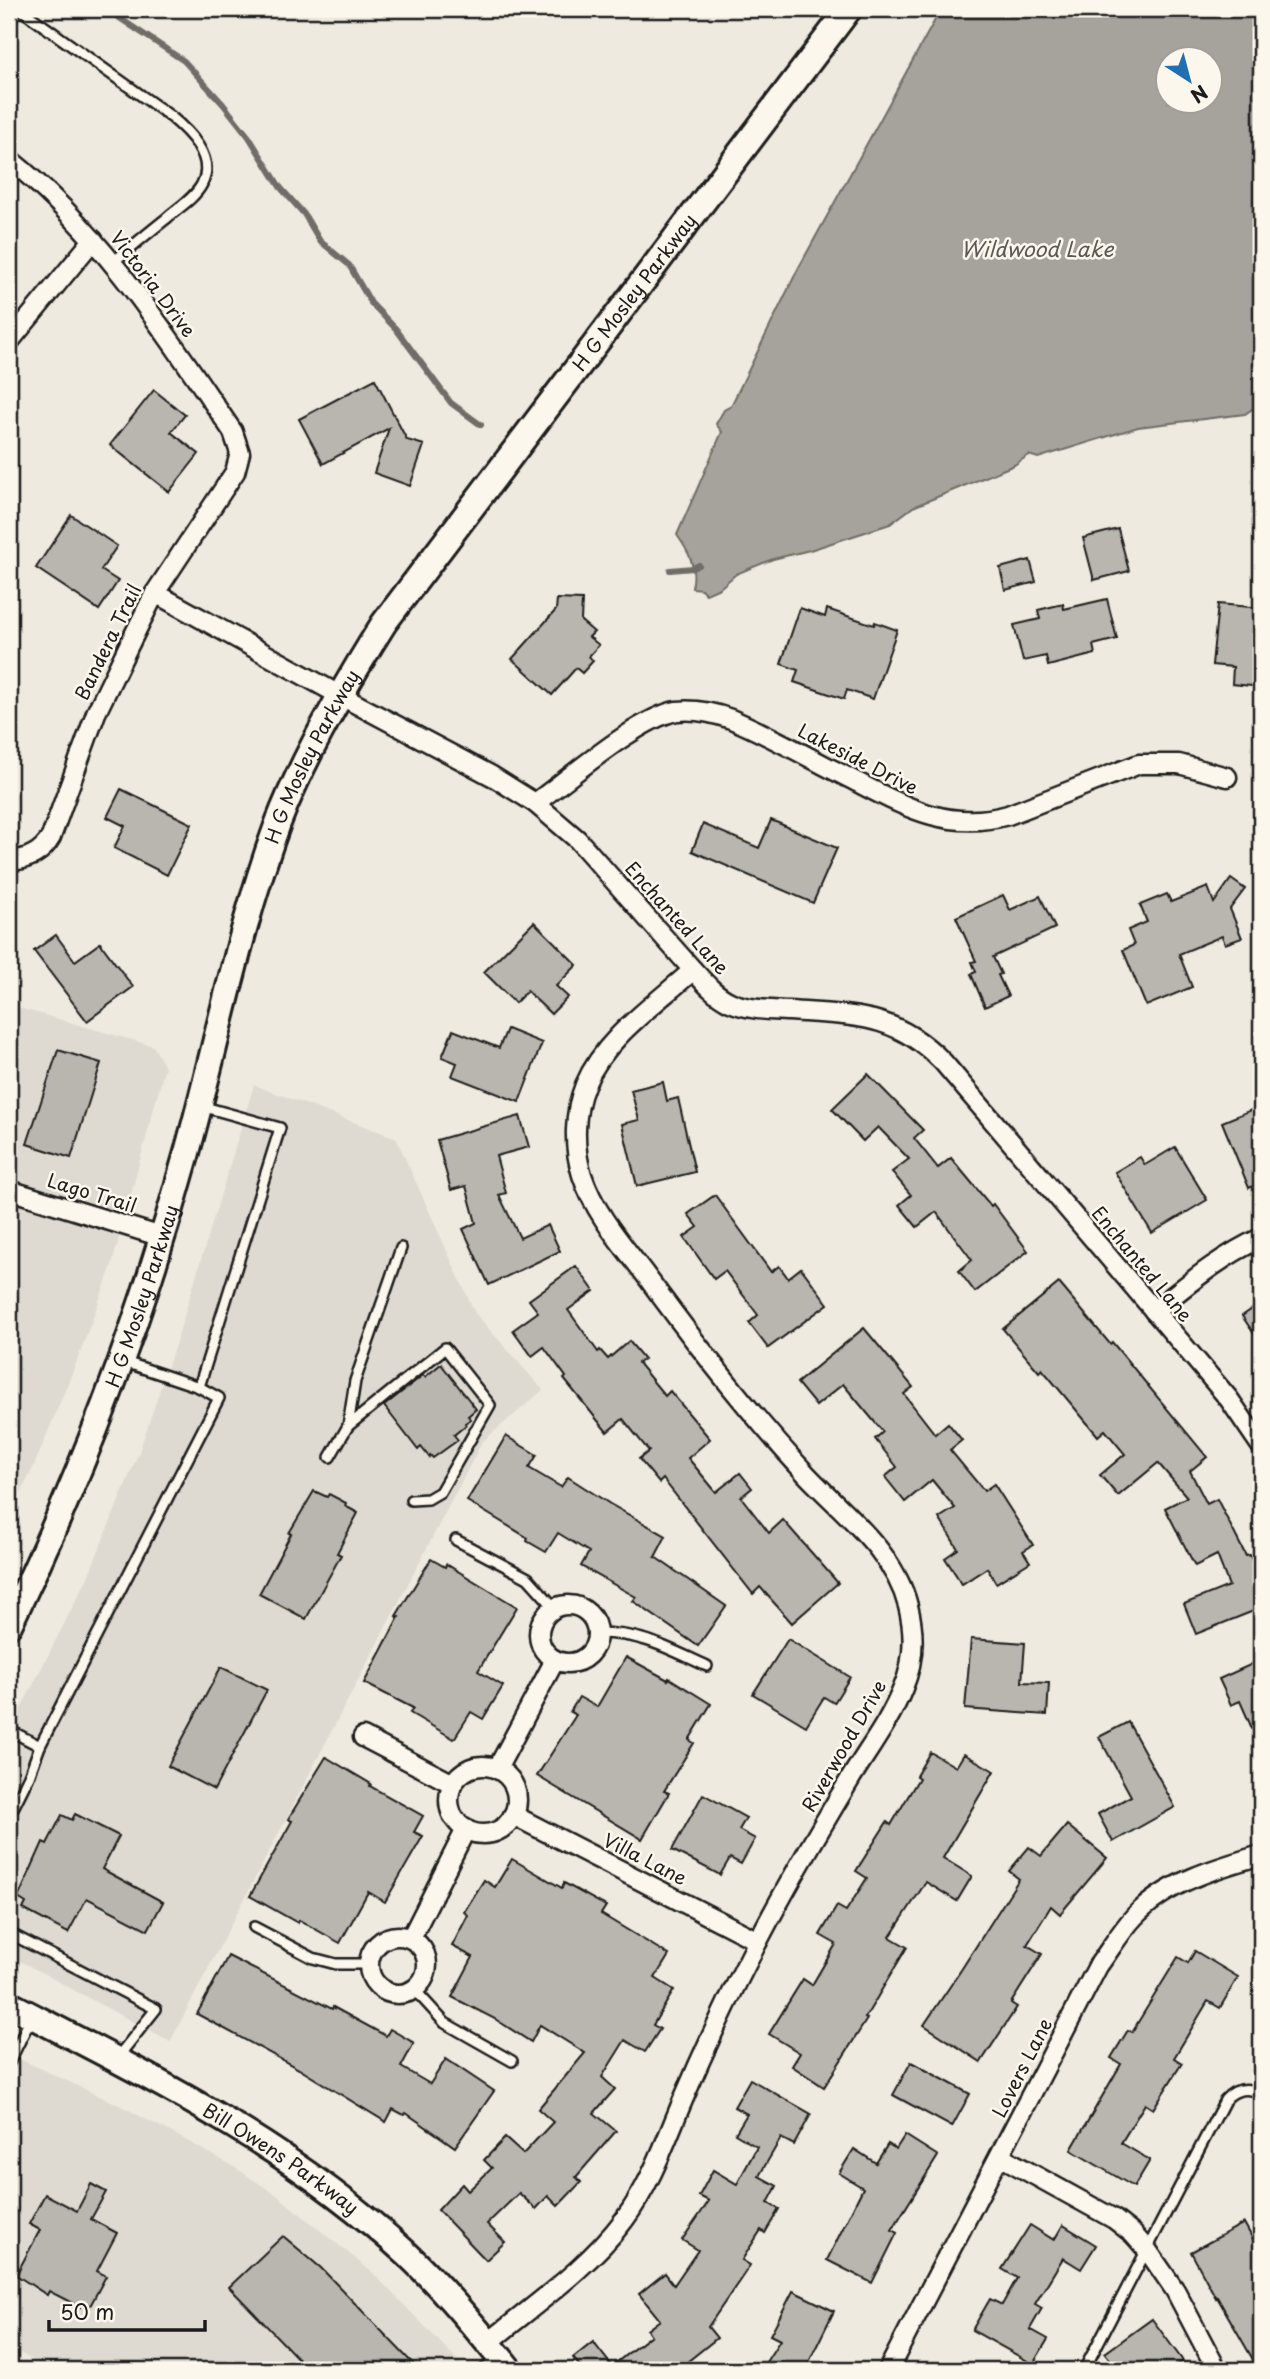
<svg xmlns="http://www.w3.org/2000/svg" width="1270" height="2379" viewBox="0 0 1270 2379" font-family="'Playpen Sans',sans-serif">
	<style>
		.built { fill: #dedad1 }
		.water { fill: #a6a39d; stroke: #6f6d69; stroke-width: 2; fill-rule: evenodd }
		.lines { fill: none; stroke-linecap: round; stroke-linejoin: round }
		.stream { stroke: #6f6d69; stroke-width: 6 }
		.building { fill: #b9b6af; stroke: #1c1c1c; stroke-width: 2 }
		.service-casing { stroke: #1c1c1c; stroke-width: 14 }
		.minor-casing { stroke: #1c1c1c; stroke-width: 23 }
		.secondary-casing { stroke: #1c1c1c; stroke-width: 30 }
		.service { stroke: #fbf7ec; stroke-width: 9 }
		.minor { stroke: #fbf7ec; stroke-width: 18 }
		.secondary { stroke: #fbf7ec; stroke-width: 24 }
		.labels { text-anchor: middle; stroke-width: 5; stroke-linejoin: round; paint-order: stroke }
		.street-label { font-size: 19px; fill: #1c1c1c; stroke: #fbf7ec }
		.water-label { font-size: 21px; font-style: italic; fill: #5a5956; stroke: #fbf7ec }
	</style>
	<rect width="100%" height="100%" fill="#eeeadf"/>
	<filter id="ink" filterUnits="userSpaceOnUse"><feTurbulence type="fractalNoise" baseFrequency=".0143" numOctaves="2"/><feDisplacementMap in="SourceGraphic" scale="14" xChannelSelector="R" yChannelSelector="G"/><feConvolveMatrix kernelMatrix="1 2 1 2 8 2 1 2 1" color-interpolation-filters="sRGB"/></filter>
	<g filter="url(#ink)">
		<!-- built -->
		<g class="built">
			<polygon points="9,1005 153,1046 165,1067 111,1268 77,1361 34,1466 9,1517"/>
			<polygon points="254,1085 396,1138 475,1313 543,1390 482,1442 170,2042 9,1955 9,1732 87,1579 139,1452 178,1336"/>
			<polygon points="9,2054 123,2107 178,2136 231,2165 278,2196 373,2273 467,2370 50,2370 9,2347"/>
		</g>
		<!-- water -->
		<path class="water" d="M 941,9 L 1261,9 L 1261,403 L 1245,414 L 1138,427 L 1038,458 L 1029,455 L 1014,465 L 913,507 L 890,524 L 810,550 L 773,559 L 736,574 L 720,588 L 706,594 L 701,589 L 692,588 C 697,566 689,552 677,535 L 722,432 L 716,424 L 724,410 L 731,406 L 798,269 ZM 1168,60 L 1210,60 L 1210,102 L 1168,102 Z"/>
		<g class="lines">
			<!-- stream -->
			<g class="stream">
				<polyline points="106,9 184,61 223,104 249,137 280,187 304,214 320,241 349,265 371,303 396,329 451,403 481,425"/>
				<polyline points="670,570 693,568 699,565"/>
			</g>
		</g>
		<!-- building -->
		<g class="building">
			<polygon points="375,379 407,440 424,445 410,486 374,473 389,428 323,464 299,419"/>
			<polygon points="154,390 185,415 171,432 199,454 169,492 110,445"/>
			<polygon points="71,515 117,546 101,570 118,581 99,610 36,568"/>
			<polygon points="1118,529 1129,571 1094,580 1083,538"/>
			<polygon points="1030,560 1036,582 1005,590 1000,568"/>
			<polygon points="557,599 582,600 581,621 594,632 589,637 599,645 589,656 593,661 582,673 576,668 552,695 512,659 556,610"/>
			<polygon points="1107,599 1117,639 1093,645 1095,654 1048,666 1046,656 1023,661 1014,625 1040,619 1038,610 1063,604 1064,609"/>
			<polygon points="1218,604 1261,608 1261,687 1232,684 1233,667 1212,665"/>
			<polygon points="800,608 825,617 827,609 874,625 875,622 897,630 873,699 847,690 844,699 794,682 798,670 781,664"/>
			<polygon points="121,789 192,824 167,875 114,848 125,826 107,817"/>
			<polygon points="771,820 837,848 813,903 692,851 703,824 759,848"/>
			<polygon points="1231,879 1245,889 1230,909 1242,938 1225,944 1222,936 1179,954 1192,987 1146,1006 1123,950 1134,945 1128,930 1147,922 1140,905 1167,894 1171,902 1208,887 1214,903"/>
			<polygon points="1003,895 1010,910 1040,896 1055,928 993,957 1001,974 998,975 1008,996 985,1007 971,974 976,972 972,962 976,961 956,917"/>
			<polygon points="534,922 577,965 556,986 568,997 551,1014 527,991 515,1003 484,972"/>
			<polygon points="56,935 75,961 100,943 133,987 87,1021 34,951"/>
			<polygon points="507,1029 542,1043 519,1102 452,1076 457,1063 442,1057 453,1030 499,1048"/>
			<polygon points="58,1050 101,1063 71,1158 27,1144"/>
			<polygon points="868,1074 923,1130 914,1138 938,1168 951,1158 991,1206 993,1204 1028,1251 975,1292 959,1271 972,1260 936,1212 917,1227 899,1205 911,1195 892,1172 909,1159 878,1127 863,1141 832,1109"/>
			<polygon points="663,1082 667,1101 678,1098 695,1172 637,1186 622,1124 639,1120 631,1090"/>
			<polygon points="1261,1106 1261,1183 1249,1188 1222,1122"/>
			<polygon points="520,1116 529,1147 496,1156 506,1193 499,1195 520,1238 548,1225 560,1251 489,1285 463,1229 476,1223 466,1186 451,1190 437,1140"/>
			<polygon points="1175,1147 1207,1200 1152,1233 1115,1172 1140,1157 1145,1165"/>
			<polygon points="715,1195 771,1272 779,1266 788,1278 801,1268 828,1304 768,1348 749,1323 758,1315 725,1271 714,1279 684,1237 698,1227 688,1214"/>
			<polygon points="576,1266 594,1291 568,1310 598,1352 600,1350 608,1359 629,1341 644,1359 638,1363 665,1396 670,1391 710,1439 688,1458 716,1492 740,1473 752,1488 741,1497 769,1533 783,1520 838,1583 792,1623 760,1587 753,1594 663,1479 659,1483 639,1459 649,1451 623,1419 607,1432 564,1379 566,1377 544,1347 532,1356 513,1330 538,1312 529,1300"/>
			<polygon points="1059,1283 1110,1344 1112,1342 1207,1457 1190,1471 1207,1504 1217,1499 1246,1556 1250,1555 1261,1583 1261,1608 1196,1634 1184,1604 1229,1586 1217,1555 1195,1566 1165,1508 1187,1497 1158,1463 1118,1496 1100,1475 1125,1454 1105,1430 1098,1436 1042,1369 1039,1372 1003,1329"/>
			<polygon points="1261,1303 1261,1344 1242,1316"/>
			<polygon points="864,1328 913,1387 904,1394 935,1434 948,1423 962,1440 950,1450 984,1491 994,1484 1033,1545 1023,1551 1030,1562 996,1583 987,1568 962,1584 945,1558 958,1549 939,1518 955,1508 932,1480 905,1502 885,1477 897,1467 875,1439 883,1432 843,1384 816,1406 797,1383"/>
			<polygon points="441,1364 476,1409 468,1416 471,1419 465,1423 466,1425 454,1435 458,1440 433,1458 430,1455 429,1457 421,1447 418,1450 384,1406 423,1375 425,1377"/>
			<polygon points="506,1436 537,1455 529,1468 561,1487 568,1477 610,1504 666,1536 655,1557 726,1606 698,1646 633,1601 636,1597 581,1566 589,1552 558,1533 546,1552 527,1541 528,1538 467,1501"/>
			<polygon points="314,1491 327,1497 329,1494 346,1503 345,1506 358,1513 337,1553 341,1555 306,1619 259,1594 291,1534 289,1533"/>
			<polygon points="431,1559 445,1567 446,1564 517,1607 478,1671 503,1686 483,1719 471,1712 454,1739 410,1713 413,1708 364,1683 399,1617 396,1616"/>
			<polygon points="788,1639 850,1677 834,1703 824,1697 806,1726 753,1694"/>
			<polygon points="971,1639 1025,1643 1022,1682 1049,1683 1047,1715 965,1709"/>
			<polygon points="626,1657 668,1680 669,1678 711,1704 689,1740 694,1743 664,1791 669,1793 642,1839 537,1776 576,1715 570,1712 579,1697 597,1707"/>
			<polygon points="1261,1660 1261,1749 1240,1701 1231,1705 1219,1679"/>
			<polygon points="221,1667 267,1690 214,1790 168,1766"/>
			<polygon points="1128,1722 1175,1807 1113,1842 1098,1814 1131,1796 1099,1737"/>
			<polygon points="930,1752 956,1767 964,1754 994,1771 943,1858 972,1876 957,1901 926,1882 890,1937 907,1947 865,2018 867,2019 824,2087 792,2066 800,2053 769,2034 803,1979 812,1985 836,1944 820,1935 837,1906 846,1911 867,1878 856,1871 887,1822 891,1825 919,1778 916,1776"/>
			<polygon points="326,1757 371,1784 370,1786 423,1816 414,1832 423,1836 385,1902 368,1892 340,1943 299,1920 298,1923 250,1896 292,1821 288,1819"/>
			<polygon points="703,1794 746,1818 739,1830 755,1839 741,1864 730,1858 720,1875 672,1850"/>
			<polygon points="75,1814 119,1836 102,1869 163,1902 148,1930 87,1898 68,1933 23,1909 26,1903 18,1898 43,1842 47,1844 62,1815 72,1820"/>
			<polygon points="1067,1825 1107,1858 1060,1914 1051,1906 1027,1945 1042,1954 1011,2003 1017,2007 981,2062 924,2025 961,1970 1019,1879 1009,1871 1029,1847 1041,1856"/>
			<polygon points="512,1859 562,1888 564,1883 606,1906 601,1914 669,1955 655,1978 674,1990 653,2025 660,2029 645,2052 625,2040 602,2077 615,2089 594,2113 616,2131 576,2177 581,2182 558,2206 548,2196 536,2209 519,2193 487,2224 505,2242 486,2260 438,2210 462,2184 468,2191 492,2168 484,2160 505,2138 523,2154 553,2122 538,2109 585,2053 540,2025 531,2042 495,2019 452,1997 473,1957 452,1946 468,1915 464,1912 484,1880 495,1887"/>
			<polygon points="1195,1951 1238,1977 1220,2008 1208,2001 1174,2058 1182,2063 1153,2109 1145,2104 1121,2143 1150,2160 1134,2187 1071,2150 1121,2064 1111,2058 1128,2030 1132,2032 1178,1957 1188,1963"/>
			<polygon points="228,1956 332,2009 333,2007 386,2036 390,2029 414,2043 401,2067 430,2084 446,2059 494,2091 455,2147 406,2113 404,2115 393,2109 386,2122 299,2069 197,2014"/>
			<polygon points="911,2062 970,2094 952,2127 893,2095"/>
			<polygon points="750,2079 811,2114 794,2145 781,2138 759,2176 777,2186 768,2203 779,2209 765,2233 761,2230 742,2260 750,2265 708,2327 717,2338 677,2370 583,2370 573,2358 593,2342 612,2366 651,2335 647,2330 660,2320 639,2294 665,2273 674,2285 698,2250 682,2240 709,2201 699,2196 713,2170 737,2184 757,2147 735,2134 747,2114 734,2107"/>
			<polygon points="905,2135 938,2156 892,2230 897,2233 872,2283 827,2260 863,2188 839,2173 854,2149 876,2163 888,2144 896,2149"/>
			<polygon points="91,2184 106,2192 91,2219 117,2233 97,2271 106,2276 90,2306 82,2302 80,2307 49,2291 47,2295 16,2275 40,2230 29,2224 45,2194 77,2211"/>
			<polygon points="1244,2223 1254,2241 1261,2237 1261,2370 1259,2370 1217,2297 1216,2298 1191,2252"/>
			<polygon points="1030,2225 1054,2240 1063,2225 1096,2245 1081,2269 1063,2258 1035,2304 1042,2308 1030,2329 1048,2339 1033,2364 972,2330 990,2299 1002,2305 1017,2278 1002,2269"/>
			<polygon points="283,2236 321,2268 419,2370 309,2370 229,2287"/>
			<polygon points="793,2291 834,2311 805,2370 761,2370 780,2340 770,2335"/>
			<polygon points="1152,2319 1183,2361 1170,2370 1118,2370 1105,2353"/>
		</g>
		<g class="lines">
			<!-- service casing -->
			<g class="service-casing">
				<g id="service">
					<path d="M 20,9 L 170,116 C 188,131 216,157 202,184 C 195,198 178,208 167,218 C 148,233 130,248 112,263"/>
					<polyline points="199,1387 280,1128 201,1106"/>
					<polyline points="348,1426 355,1381 401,1248"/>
					<polyline points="330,1457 348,1426 445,1348 490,1405 440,1492 428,1499 411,1500"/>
					<polyline points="456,1540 528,1578 555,1608"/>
					<path d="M 597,1633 C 643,1633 667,1648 707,1666"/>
					<polyline points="9,1730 40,1746"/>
					<polyline points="9,1816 29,1776 40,1746 219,1398 199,1387 122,1361"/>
					<polyline points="254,1927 313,1958 336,1964 368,1964"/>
					<polyline points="9,1933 156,2009 117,2058"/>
					<polyline points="414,1989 445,2023 512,2061"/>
					<polyline points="9,2063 31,2018"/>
					<polyline points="483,2370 498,2358"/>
					<path d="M 1084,2370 L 1225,2100 C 1235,2088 1247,2087 1261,2093"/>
				</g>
			</g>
			<!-- minor casing -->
			<g class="minor-casing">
				<g id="minor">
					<path d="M 9,159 C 102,233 167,335 233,432 L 240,453 L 235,472 L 155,593 L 128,647 L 96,713 L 51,837 C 42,853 27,860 9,861"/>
					<polyline points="9,342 93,240"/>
					<path d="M 155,593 L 341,696 L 492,776 L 535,803 L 577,839 L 693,970 C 704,982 715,995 730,1002 C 749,1010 769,1010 789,1011 C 853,1016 894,1012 943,1062 L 1229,1399 L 1261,1446"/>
					<path d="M 535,803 C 567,780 641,716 677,711 C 696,709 714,713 731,719 C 772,736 811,759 851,779 C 904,806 947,832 1008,815 L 1139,764 L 1179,764 L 1227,777"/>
					<polyline points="9,1190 162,1237"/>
					<path d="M 1154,1311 C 1188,1284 1221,1256 1261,1238"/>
					<circle cx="568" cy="1634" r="29"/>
					<polyline points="363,1737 453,1784"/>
					<circle cx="483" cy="1800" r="34"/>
					<polyline points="497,1769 555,1660"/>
					<polyline points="513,1815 758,1941"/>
					<circle cx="398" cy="1965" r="29"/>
					<polyline points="411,1938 466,1829"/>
					<polyline points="1000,2156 1114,2219 1133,2234 1148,2251 1175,2290 1217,2370"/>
					<path d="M 488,2343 C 535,2304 588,2268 624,2220 C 651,2184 666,2140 683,2100 C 706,2046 731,1993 758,1941 C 786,1887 817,1834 849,1781 C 867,1751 890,1721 903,1688 C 914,1662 915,1633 908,1606 C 894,1551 844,1514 807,1475 C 748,1412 695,1343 644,1273 C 621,1243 594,1212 582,1175 C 573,1147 574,1112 585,1085 C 605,1037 656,1004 693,970"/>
					<path d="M 888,2370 L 1098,1966 C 1110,1950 1120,1932 1134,1917 C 1167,1882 1216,1868 1261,1855"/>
				</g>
			</g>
			<!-- secondary casing -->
			<g class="secondary-casing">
				<g id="secondary">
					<path id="s1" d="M 9,1625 C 82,1475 142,1317 186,1156 C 217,1045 238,931 278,823 C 304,755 345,685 384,623 L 849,9"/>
					<path id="s2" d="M 9,2004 C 152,2078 288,2144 408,2255 C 445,2290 478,2330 510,2370"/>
				</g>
			</g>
			<!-- service -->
			<use href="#service" class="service"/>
			<!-- minor -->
			<use href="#minor" class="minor"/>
			<!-- secondary -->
			<use href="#secondary" class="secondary"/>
		</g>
	</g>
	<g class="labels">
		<!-- street labels -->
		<g class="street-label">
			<text transform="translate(153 284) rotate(53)" y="7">Victoria Drive</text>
			<text dy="7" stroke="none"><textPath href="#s1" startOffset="1489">H G Mosley Parkway</textPath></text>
			<text transform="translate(108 642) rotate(-64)" y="7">Bandera Trail</text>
			<text dy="7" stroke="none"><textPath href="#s1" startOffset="922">H G Mosley Parkway</textPath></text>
			<text transform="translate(858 759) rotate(27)" y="7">Lakeside Drive</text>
			<text transform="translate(677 918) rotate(48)" y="7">Enchanted Lane</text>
			<text transform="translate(92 1193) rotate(17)" y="7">Lago Trail</text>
			<text transform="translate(1142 1264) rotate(50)" y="7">Enchanted Lane</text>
			<text dy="7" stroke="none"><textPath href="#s1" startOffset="355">H G Mosley Parkway</textPath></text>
			<text transform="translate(844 1746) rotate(-60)" y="7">Riverwood Drive</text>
			<text transform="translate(645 1859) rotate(27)" y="7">Villa Lane</text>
			<text transform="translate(1022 2068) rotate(-63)" y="7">Lovers Lane</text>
			<text dy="7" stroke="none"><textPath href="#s2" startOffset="313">Bill Owens Parkway</textPath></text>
		</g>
		<!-- water labels -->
		<g class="water-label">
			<text x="1037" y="257">Wildwood Lake</text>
		</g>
	</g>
	<!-- margin -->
	<rect width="1270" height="2379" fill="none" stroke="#fbf7ec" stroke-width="35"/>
	<rect x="18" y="18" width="1235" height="2344" fill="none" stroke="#1c1c1c" stroke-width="2.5" filter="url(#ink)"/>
	<!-- north arrow -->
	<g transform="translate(1189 80) rotate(144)"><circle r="33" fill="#fbf7ec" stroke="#a29f99" stroke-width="2"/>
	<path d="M0-5L12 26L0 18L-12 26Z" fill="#1f6fb2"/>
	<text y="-10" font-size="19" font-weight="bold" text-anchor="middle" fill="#1c1c1c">N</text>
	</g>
	<!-- scale -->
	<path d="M49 2320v10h156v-10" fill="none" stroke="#1c1c1c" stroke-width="3.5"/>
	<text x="60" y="2320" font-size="21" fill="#1c1c1c" stroke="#fbf7ec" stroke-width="5" paint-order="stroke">50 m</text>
</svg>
